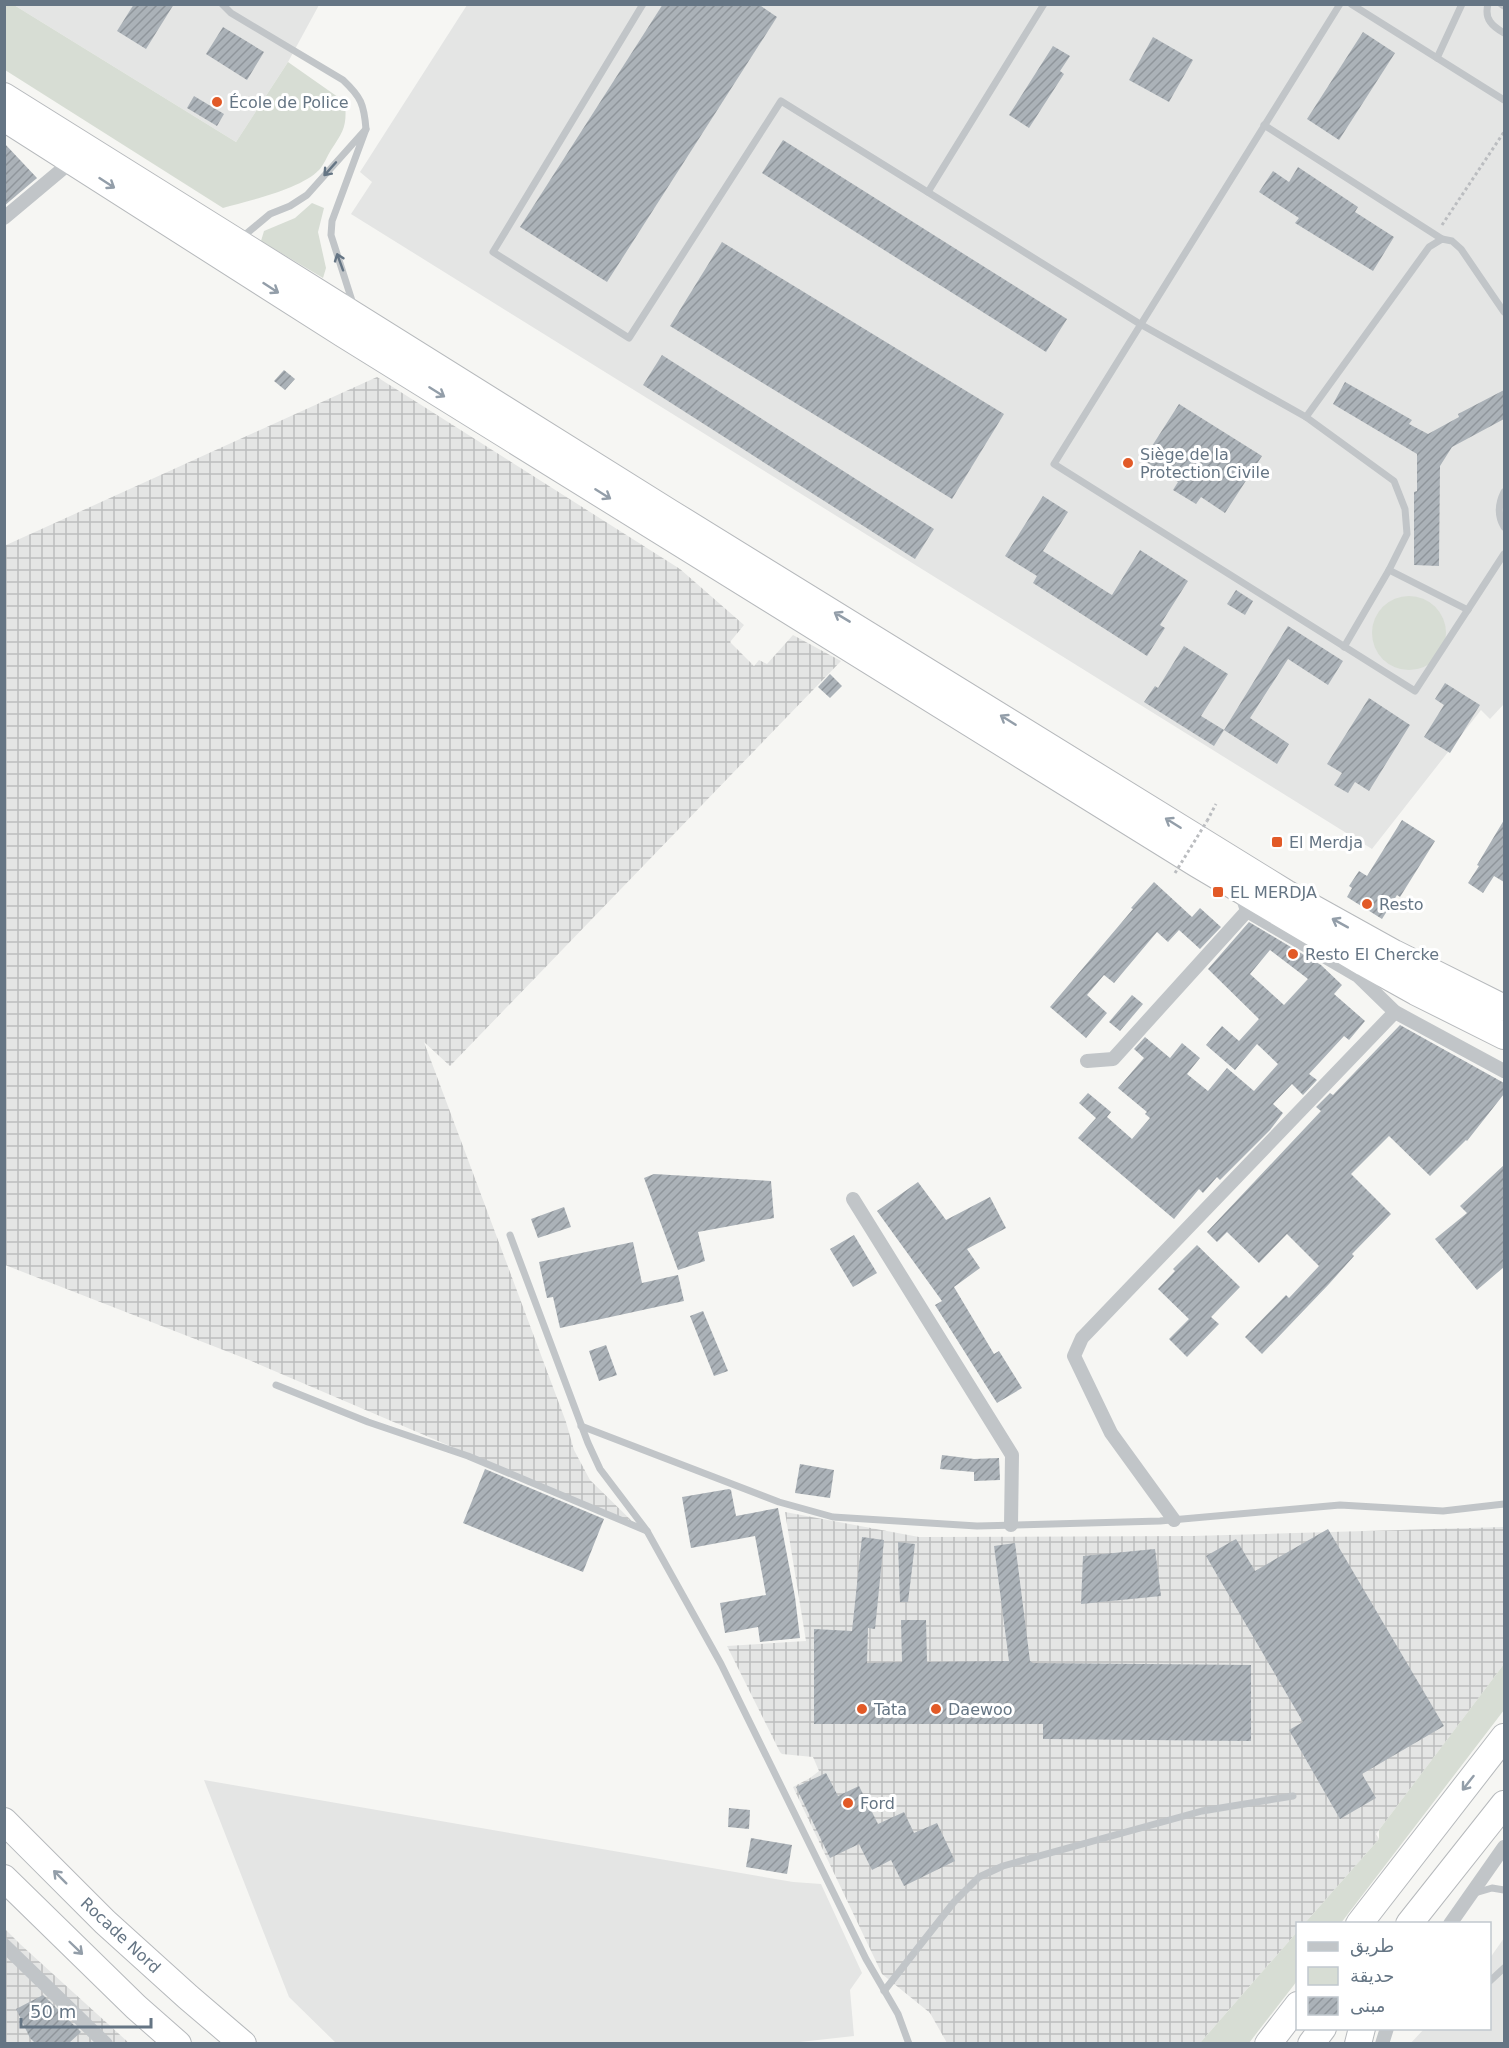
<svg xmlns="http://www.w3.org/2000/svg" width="1509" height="2048" viewBox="0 0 1509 2048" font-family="'DejaVu Sans','Noto Sans Arabic',sans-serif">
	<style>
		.built { fill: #e4e5e4 }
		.industrial { fill: url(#industrial-grid) }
		.green { fill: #d7ddd4 }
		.building { fill: url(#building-hatch); fill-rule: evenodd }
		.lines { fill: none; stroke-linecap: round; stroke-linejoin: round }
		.highway-casing { stroke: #b6b9bc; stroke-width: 28 }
		.path { stroke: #bbbdc0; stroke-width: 3; stroke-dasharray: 3 3; stroke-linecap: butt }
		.lane { stroke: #c1c5c8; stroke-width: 7 }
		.street { stroke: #c1c5c8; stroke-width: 14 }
		.highway { stroke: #fff; stroke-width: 26 }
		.path-bridge { stroke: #bbbdc0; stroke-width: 3; stroke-dasharray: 3 3; stroke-linecap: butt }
		.oneway { stroke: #657584 }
		.oneway2 { stroke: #939ea9 }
		.poi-dot { fill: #e25a27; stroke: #fff; stroke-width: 2 }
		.labels { text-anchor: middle; stroke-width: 6; stroke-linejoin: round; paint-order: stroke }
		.poi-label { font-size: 16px; fill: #657584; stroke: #fff; text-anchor: start }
		.street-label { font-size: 16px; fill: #657584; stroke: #fff }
	</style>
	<defs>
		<pattern id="industrial-grid" width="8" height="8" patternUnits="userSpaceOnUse" patternTransform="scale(1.5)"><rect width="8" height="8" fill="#e4e5e4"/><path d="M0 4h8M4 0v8" fill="none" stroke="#bcbebe"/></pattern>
		<pattern id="building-hatch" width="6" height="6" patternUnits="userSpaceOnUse" patternTransform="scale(1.5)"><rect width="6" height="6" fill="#abb2b8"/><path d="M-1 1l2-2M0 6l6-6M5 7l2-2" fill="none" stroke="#8f959b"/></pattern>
	</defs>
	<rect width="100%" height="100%" fill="#f6f6f3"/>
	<!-- built -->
	<g class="built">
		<polygon points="604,4 1504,5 1504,704 1490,719 1481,710 1372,849 351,214 372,182 360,172 467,5"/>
		<polygon points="14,5 319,5 288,62 236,142"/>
		<polygon points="204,1780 793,1882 821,1884 862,1973 850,1990 854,2036 782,2044 336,2043 289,1997"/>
		<polygon points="1504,1938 1504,2043 1410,2044 1424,2029 1490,2028 1490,1958"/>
	</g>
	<!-- industrial -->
	<g class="industrial">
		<polygon points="377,377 680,569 744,625 730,642 754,666 759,660 767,664 793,635 841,661 450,1066 424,1042 566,1422 574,1450 590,1480 637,1526 249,1360 5,1265 4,546"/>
		<polygon points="785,1512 919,1537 1192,1536 1504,1527 1504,1664 1376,1834 1379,1839 1305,1923 1298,1924 1297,1932 1200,2043 947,2043 930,2013 882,1974 793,1787 810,1778 819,1771 813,1757 782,1754 780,1752 727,1646 806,1641"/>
		<polygon points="4,1928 20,1944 129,2043 5,2043"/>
	</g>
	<!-- green -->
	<g class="green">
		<path d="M 4,5 L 14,5 L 236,142 L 288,62 L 345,102 C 347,126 344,130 331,150 C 327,156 324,165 319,170 C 301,189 248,201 223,208 L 5,70 Z"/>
		<polygon points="312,203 324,208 318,232 326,268 323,278 261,241 264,231 295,218"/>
		<circle cx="1409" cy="633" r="37"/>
		<polygon points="1504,1664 1504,1710 1341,1923 1305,1923 1379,1839 1379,1830"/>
		<polygon points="1297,1932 1297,1981 1249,2043 1200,2043"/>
	</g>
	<!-- building -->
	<g class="building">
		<polygon points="134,4 174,4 146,49 117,31"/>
		<polygon points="663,4 758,4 777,17 607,282 520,227"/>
		<polygon points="223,27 264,52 247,80 206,54"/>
		<polygon points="1363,32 1395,53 1339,140 1307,119"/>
		<polygon points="1153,37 1193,60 1169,102 1129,80"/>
		<polygon points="1053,46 1070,56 1060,71 1064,74 1029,128 1009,115"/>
		<polygon points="194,96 224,114 217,126 187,108"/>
		<polygon points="783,140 1067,319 1046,352 762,173"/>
		<polygon points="4,143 37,178 4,206"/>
		<polygon points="1298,167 1358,207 1355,212 1394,237 1373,271 1295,223 1299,218 1259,192 1273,171 1289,182"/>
		<polygon points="722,242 1004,414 952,499 670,326"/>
		<polygon points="662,355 934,529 915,559 643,385"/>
		<polygon points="284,370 295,379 285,390 274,381"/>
		<polygon points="1345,382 1412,420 1409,424 1428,434 1459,417 1458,414 1504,390 1504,419 1452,447 1440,466 1439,566 1414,565 1414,492 1417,491 1417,454 1333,404"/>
		<polygon points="1179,404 1262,456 1225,513 1201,497 1196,504 1173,490 1178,482 1143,460"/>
		<polygon points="1043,496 1068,512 1043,551 1107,592 1112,595 1140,550 1188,581 1160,625 1165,628 1147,656 1033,583 1037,576 1005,556"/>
		<polygon points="1236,590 1253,601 1245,615 1227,604"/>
		<polygon points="1288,626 1343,661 1328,685 1288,659 1250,718 1289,744 1277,764 1224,730"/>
		<polygon points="1184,646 1228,674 1201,716 1224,730 1214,746 1144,702 1155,686 1158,688"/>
		<polygon points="830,674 842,686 830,698 818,687"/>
		<polygon points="1445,683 1480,705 1450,753 1424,737 1444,705 1435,699"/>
		<polygon points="1369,698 1410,725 1369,791 1355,782 1348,793 1334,785 1342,773 1327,764"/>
		<polygon points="1402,820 1435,841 1400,897 1397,895 1382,919 1347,897 1352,888 1349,886 1359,871 1367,876"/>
		<polygon points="1504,820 1504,882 1494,876 1483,893 1468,883 1479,866 1477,865"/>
		<polygon points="1154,882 1192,917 1200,908 1221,927 1200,949 1179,930 1168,942 1157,932 1114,983 1104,975 1087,995 1107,1013 1086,1038 1050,1007 1133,909 1131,908"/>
		<path d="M 1249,922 L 1321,965 L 1342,985 L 1334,994 L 1365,1021 L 1349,1040 L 1344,1036 L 1309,1074 L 1317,1080 L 1303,1095 L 1292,1084 L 1273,1104 L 1283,1113 L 1270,1130 L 1220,1180 L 1217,1177 L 1203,1193 L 1199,1189 L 1174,1219 L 1078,1138 L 1096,1118 L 1079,1103 L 1088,1093 L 1111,1112 L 1107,1117 L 1132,1139 L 1150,1118 L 1145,1114 L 1147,1112 L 1118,1088 L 1144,1058 L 1134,1049 L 1145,1037 L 1170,1058 L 1182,1043 L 1200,1058 L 1187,1074 L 1208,1091 L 1227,1068 L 1254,1091 L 1278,1064 L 1257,1044 L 1235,1070 L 1206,1045 L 1222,1026 L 1239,1041 L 1259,1019 L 1208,969 ZM 1270,950 L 1308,979 L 1284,1005 L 1250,974 Z"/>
		<polygon points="1132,995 1143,1004 1120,1031 1109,1022"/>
		<polygon points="1400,1025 1504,1083 1504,1094 1467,1141 1466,1140 1430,1176 1389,1136 1351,1174 1391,1214 1352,1254 1354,1256 1329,1284 1262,1354 1245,1337 1286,1295 1289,1298 1319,1266 1287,1234 1259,1263 1227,1232 1217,1242 1207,1232 1321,1111 1316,1107 1330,1093 1333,1095"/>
		<polygon points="1504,1165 1504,1267 1477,1290 1435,1239 1467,1213 1460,1206"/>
		<polygon points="654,1174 771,1181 774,1218 698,1232 705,1261 678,1270 644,1178"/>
		<polygon points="918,1182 946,1220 990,1197 1006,1228 967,1249 980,1268 954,1287 994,1354 999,1351 1022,1388 997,1403 935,1305 942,1301 877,1211"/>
		<polygon points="564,1207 571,1227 538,1238 531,1219"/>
		<polygon points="854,1235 877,1273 853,1287 830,1249"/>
		<polygon points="633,1242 642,1283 678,1275 684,1301 560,1328 553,1297 547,1298 539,1262"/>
		<polygon points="1197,1245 1240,1287 1211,1317 1219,1324 1187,1357 1169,1339 1189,1319 1158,1289 1175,1271 1173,1269"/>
		<polygon points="703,1311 728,1371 714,1376 690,1316"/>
		<polygon points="606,1345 617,1375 599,1381 589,1351"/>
		<polygon points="942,1455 974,1459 999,1458 1000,1480 974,1481 974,1472 940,1469"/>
		<polygon points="800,1464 834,1470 830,1498 795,1493"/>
		<polygon points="485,1469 604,1519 583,1572 463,1523"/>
		<polygon points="729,1489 731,1490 736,1516 778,1508 795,1597 800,1638 760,1642 758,1627 725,1633 720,1603 766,1595 755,1536 691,1548 682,1497"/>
		<polygon points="1328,1529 1444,1726 1362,1774 1376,1798 1340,1819 1289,1730 1303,1722 1206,1556 1236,1539 1255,1571"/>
		<polygon points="862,1537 884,1540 875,1629 868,1628 867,1663 902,1662 901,1620 926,1620 927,1662 1009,1661 994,1546 1015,1543 1030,1661 1033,1663 1251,1665 1251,1741 1043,1739 1043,1724 814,1724 814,1629 852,1631"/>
		<polygon points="898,1542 915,1544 908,1602 900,1602"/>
		<polygon points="1155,1549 1161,1596 1081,1604 1083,1556"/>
		<polygon points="826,1773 838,1796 859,1786 878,1824 904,1812 914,1833 937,1823 955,1861 904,1886 891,1860 872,1870 859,1844 830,1858 796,1787"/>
		<polygon points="729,1808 750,1810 749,1829 728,1827"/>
		<polygon points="751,1838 792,1845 787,1874 746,1867"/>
		<polygon points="43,1995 81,2032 69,2043 35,2043 30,2038 16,2009"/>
	</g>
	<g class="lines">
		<!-- highway casing -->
		<g class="highway-casing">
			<g id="highway">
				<polyline points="4,96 669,512 1286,893 1394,953 1504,1008"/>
				<polyline points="4,118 343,334 1197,864 1364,963 1416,992 1504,1036"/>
				<polyline points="4,1821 105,1922 188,1997 243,2044"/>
				<polyline points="4,1878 136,2007 178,2044"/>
				<polyline points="1359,1924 1504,1737"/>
				<polyline points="1409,1924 1504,1804"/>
				<polyline points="1268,2044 1298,2005"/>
				<polyline points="1311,2044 1323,2028"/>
				<polyline points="1358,2044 1362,2028"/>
			</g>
		</g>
		<!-- path -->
		<g class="path">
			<polyline points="1442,225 1504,132"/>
			<polyline points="1207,821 1216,804"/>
		</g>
		<!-- lane -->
		<g class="lane">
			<path d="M 222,4 L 231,13 L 343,80 C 361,97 364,104 366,129"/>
			<polyline points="643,4 493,252 629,338 781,101 1140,324 1306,417 1429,247 1442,239 1452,241 1461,249 1504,312"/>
			<polyline points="1340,4 1054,464 1415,691 1504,554"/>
			<polyline points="1351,4 1504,100"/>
			<path d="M 1488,4 C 1484,19 1492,26 1504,33"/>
			<polyline points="1501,4 1504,6"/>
			<polyline points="1437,58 1462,4"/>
			<polyline points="1264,125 1442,239"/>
			<polyline points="928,192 1044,4"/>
			<polyline points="240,239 270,214 290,206 307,195 366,129 332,221 331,235 354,307"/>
			<polyline points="1306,417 1394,481 1405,509 1407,534 1389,570 1344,647"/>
			<path d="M 1504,492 C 1498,504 1497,515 1504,527"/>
			<polyline points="1389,570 1468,610"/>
			<polyline points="510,1235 588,1443 600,1469 647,1531 721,1664 866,1959 898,2014 909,2044"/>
			<polyline points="276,1385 368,1422 468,1456 647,1531"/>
			<polyline points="581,1426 779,1502 833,1517 977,1526 1160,1521 1340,1505 1443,1511 1504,1504"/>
			<polyline points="1475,1893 1492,1888 1504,1890"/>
			<polyline points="1490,1981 1504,1968"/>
			<polyline points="884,1991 954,1902 979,1877 1003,1866 1202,1811 1293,1796"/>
		</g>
		<!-- street -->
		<g class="street">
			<polyline points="4,218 72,161"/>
			<polyline points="1241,892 1247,911 1358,976 1395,1012 1504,1071"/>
			<polyline points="1087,1061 1113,1059 1247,911"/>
			<polyline points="853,1199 1012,1455 1011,1525"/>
			<polyline points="1174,1520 1111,1433 1074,1356 1082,1338 1395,1012"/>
			<polyline points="1450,1924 1504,1847"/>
			<polyline points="4,1945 106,2044"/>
			<polyline points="1382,2044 1387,2028"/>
		</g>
		<!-- highway -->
		<use href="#highway" class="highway"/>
		<!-- path-bridge -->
		<polyline class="path-bridge" points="1175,873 1207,821"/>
	</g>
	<!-- one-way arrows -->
	<defs><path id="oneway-shaft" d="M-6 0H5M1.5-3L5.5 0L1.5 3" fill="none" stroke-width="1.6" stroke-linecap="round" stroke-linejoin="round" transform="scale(1.5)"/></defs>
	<g class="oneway">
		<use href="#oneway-shaft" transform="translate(330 169) rotate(132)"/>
		<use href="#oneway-shaft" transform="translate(340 262) rotate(-110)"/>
	</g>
	<g class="oneway2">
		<use href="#oneway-shaft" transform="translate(107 183) rotate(33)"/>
		<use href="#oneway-shaft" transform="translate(271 288) rotate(33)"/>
		<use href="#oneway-shaft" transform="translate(437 392) rotate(32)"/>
		<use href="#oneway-shaft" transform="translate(603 494) rotate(32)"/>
		<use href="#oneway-shaft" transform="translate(842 617) rotate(-149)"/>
		<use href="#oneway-shaft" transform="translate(1008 720) rotate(-148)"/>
		<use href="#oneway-shaft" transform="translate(1173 823) rotate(-148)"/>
		<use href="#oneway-shaft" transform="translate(1340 923) rotate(-151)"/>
		<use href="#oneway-shaft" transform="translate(1468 1783) rotate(128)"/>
		<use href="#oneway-shaft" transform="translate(60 1877) rotate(-135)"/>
		<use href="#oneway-shaft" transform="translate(76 1948) rotate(44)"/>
	</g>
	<!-- markers -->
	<g class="poi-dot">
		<circle cx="217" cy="102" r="6"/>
		<circle cx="1128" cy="463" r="6"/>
		<rect x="1271" y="836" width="12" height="12" rx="3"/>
		<rect x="1212" y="886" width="12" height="12" rx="3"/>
		<circle cx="1367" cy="904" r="6"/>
		<circle cx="1293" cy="954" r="6"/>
		<circle cx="862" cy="1709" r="6"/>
		<circle cx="936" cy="1709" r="6"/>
		<circle cx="848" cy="1803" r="6"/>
	</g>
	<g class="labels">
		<!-- poi labels -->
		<g class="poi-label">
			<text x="229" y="108">École de Police</text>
			<text x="1140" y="460">Siège de la<tspan x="1140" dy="18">Protection Civile</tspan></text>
			<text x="1289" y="848">El Merdja</text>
			<text x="1230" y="898">EL MERDJA</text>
			<text x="1379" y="910">Resto</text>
			<text x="1305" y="960">Resto El Chercke</text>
			<text x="874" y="1715">Tata</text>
			<text x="948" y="1715">Daewoo</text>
			<text x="860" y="1809">Ford</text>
		</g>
		<!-- street labels -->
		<g class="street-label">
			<text transform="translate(121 1935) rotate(43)" y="6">Rocade Nord</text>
		</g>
	</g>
	<!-- border -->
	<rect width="1509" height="2048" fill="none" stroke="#657584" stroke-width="12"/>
	<!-- legend -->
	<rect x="1296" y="1922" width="195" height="108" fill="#ffffff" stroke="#c1c8ce" stroke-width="1.5"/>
	<rect x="1308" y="1942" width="30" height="9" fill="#c1c5c8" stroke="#c1c8ce" stroke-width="1.5"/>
	<text x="1350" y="1952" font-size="18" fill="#657584">طريق</text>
	<rect x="1308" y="1967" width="30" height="18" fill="#d7ddd4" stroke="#c1c8ce" stroke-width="1.5"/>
	<text x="1350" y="1982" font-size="18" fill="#657584">حديقة</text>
	<rect x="1308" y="1997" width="30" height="18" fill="url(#building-hatch)" stroke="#c1c8ce" stroke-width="1.5"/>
	<text x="1350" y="2012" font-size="18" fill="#657584">مبنى</text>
	<!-- scale -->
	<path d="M21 2018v9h130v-9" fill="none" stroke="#657584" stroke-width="3"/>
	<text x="30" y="2018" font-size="18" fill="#657584" stroke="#ffffff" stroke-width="4.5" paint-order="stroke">50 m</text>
</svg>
